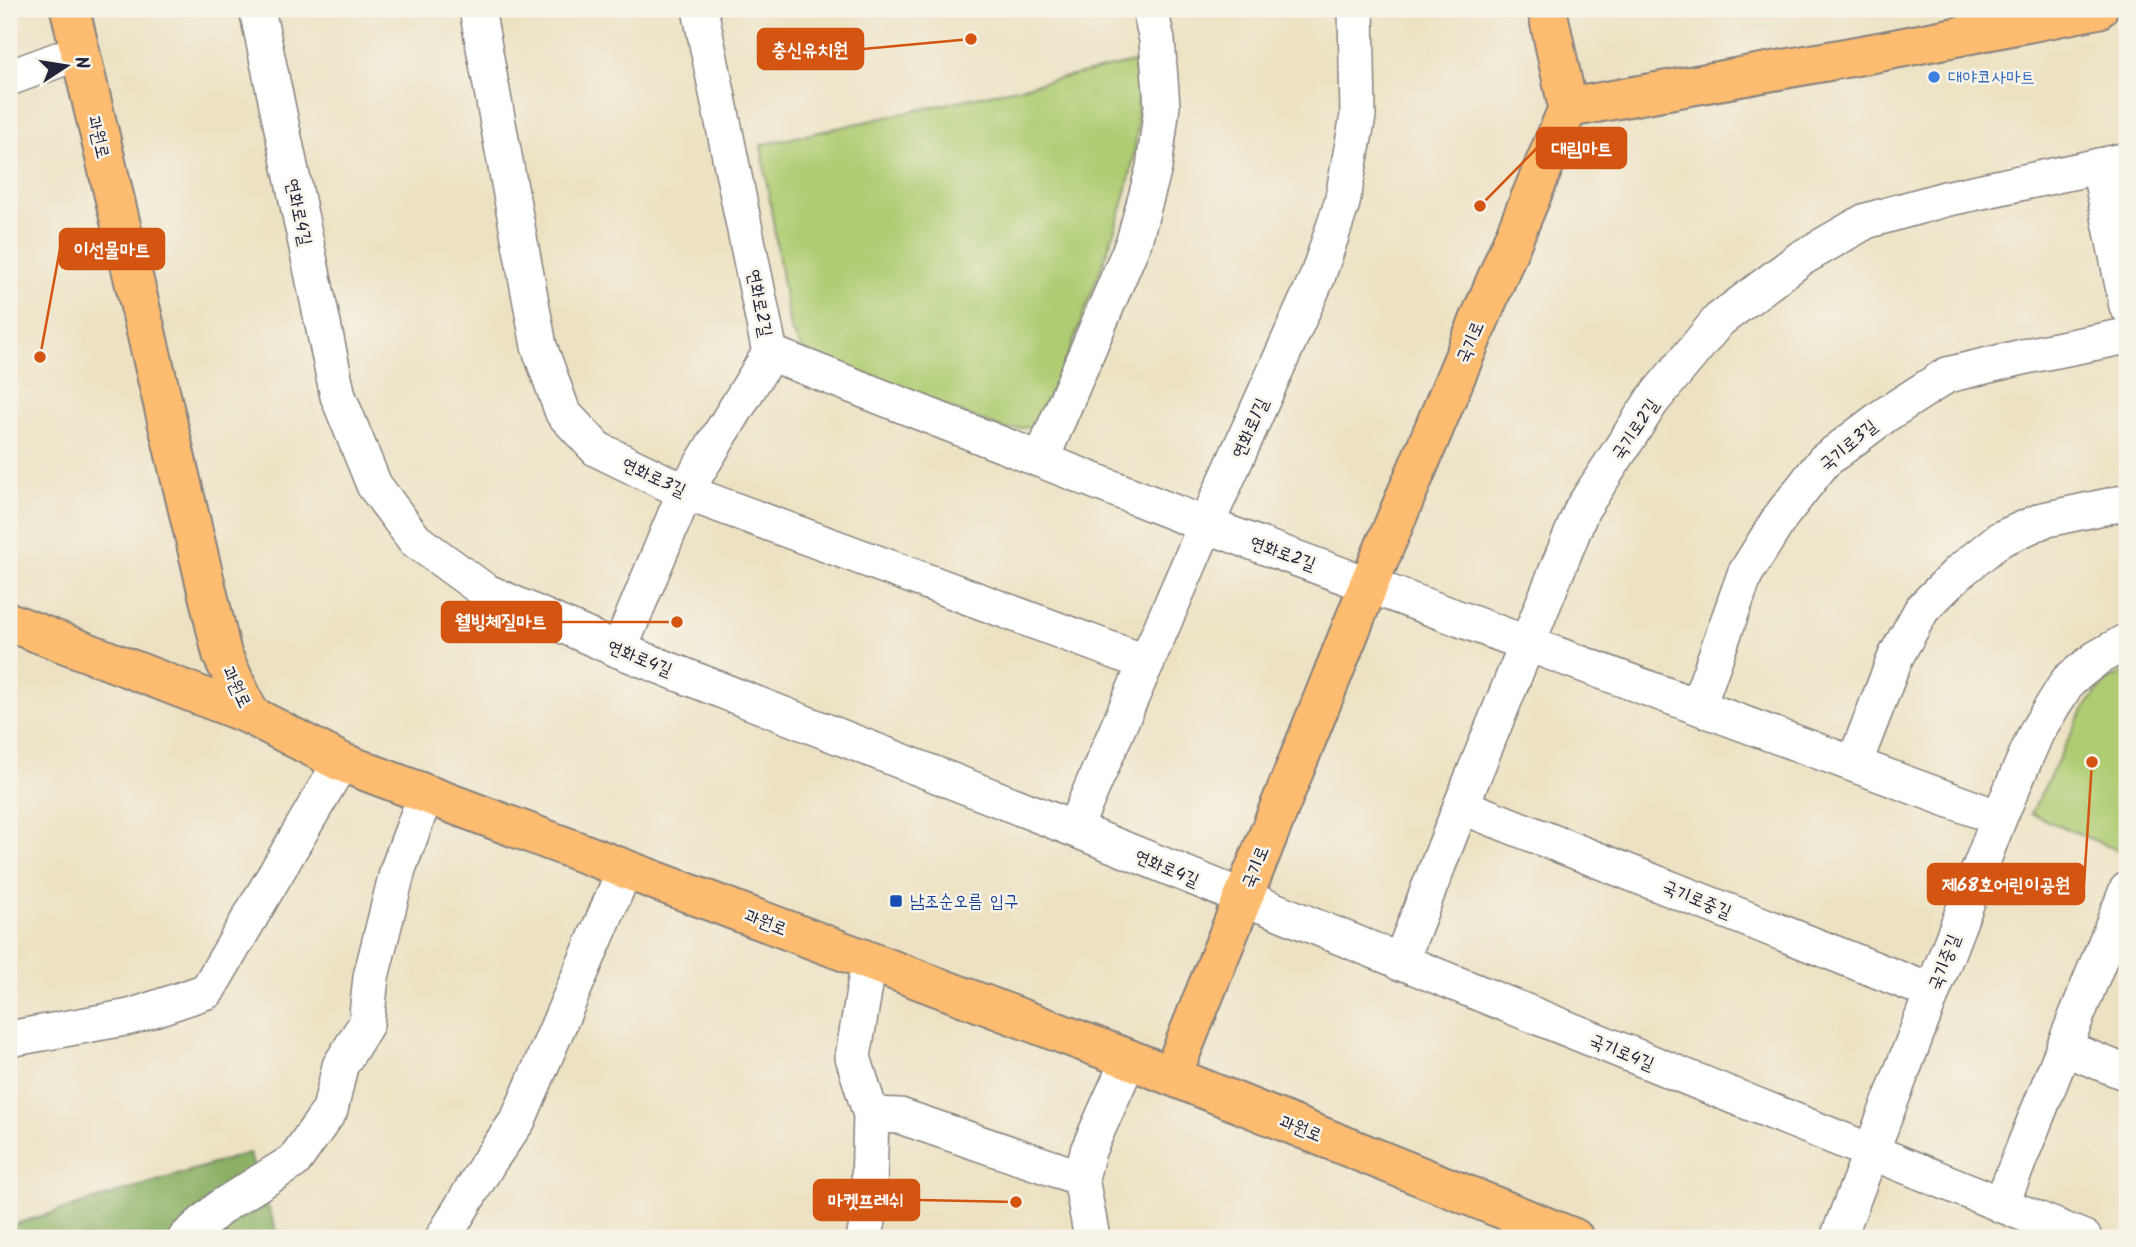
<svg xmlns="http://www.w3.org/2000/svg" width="2136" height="1247" viewBox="0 0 2136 1247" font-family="Kalam,'Poor Story',sans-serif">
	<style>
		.green { fill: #afcc72; stroke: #687756; stroke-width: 2 }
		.forest { fill: #8bb064; stroke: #566950; stroke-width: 2 }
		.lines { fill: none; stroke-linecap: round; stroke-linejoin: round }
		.minor-casing { stroke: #87827f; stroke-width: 38 }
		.major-casing { stroke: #87827f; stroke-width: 42 }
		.minor { stroke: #fff; stroke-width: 35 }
		.major { stroke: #fdbc6f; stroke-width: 38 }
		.shop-dot { fill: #3f7fe0; stroke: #f7f3e8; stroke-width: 2.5 }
		.transit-dot { fill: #1a4fb4; stroke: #f7f3e8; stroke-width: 2.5 }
		.labels { text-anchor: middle; stroke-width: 5; stroke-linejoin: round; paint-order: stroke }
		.shop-label { font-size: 18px; fill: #366cbe; stroke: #f7f3e8; text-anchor: start }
		.street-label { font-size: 18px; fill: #22223b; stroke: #f7f3e8 }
		.transit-label { font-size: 18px; fill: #164399; stroke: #f7f3e8; text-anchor: start }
		.leader { fill: none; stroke: #d45411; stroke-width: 2.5 }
		.callout-dot { fill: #d45411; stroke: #f7f3e8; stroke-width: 2.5 }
		.callout { fill: #d45411; stroke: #d45411; stroke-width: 2.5 }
		.callout-label { font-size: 19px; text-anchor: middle; font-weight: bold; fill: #fff }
	</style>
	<rect width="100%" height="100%" fill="#f7f3e8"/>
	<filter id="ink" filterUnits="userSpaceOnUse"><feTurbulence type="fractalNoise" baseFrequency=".0143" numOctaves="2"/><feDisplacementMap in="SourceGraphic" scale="14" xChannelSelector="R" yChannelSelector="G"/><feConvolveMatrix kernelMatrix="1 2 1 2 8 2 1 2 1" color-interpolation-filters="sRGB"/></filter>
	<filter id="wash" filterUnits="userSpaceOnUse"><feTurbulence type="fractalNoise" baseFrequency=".00686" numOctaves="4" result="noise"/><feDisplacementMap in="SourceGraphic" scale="28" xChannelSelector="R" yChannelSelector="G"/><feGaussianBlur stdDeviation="1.57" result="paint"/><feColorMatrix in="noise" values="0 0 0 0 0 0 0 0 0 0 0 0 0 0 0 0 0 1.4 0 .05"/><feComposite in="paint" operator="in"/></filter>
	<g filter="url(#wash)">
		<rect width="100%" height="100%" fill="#ece2c3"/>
		<!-- green -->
		<g class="green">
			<path d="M 1134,62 C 1135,76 1138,91 1138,105 C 1139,175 1109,247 1085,311 C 1070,351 1055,393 1030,427 L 1005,430 L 803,350 L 790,329 L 761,145 Z"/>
			<polygon points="2127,670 2127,854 2031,814 2083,710 2105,682"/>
		</g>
		<!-- forest -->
		<polygon class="forest" points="249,1153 279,1238 9,1238 9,1226"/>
	</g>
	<g filter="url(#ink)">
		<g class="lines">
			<!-- minor casing -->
			<g class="minor-casing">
				<g id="minor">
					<polyline points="257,9 338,396 374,485 415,540 485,591 619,650 1074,829 2084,1238"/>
					<polyline points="477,9 539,346 563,413 597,449 685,492 1147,663"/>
					<polyline points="700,9 770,353"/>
					<polyline points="9,78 79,52"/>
					<polyline points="2099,166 2127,306"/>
					<polyline points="770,353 1206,525 1999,818"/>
					<polyline points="1041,460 1134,241 1154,168 1162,106 1157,40 1150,9"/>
					<polyline points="619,650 685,492 770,353"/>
					<polyline points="1698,706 1745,574 1781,516 1824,461 1885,415 1947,375 2031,355 2127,336"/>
					<polyline points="1854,764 1896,656 1922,609 1959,572 2000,539 2043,520 2127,502"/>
					<polyline points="1461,806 1932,992"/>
					<polyline points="1074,829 1206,525 1317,278 1342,203 1358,116 1356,9"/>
					<polyline points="1400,963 1461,806 1582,509 1652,401 1719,320 1800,259 1866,221 1945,199 2127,160"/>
					<polyline points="9,1039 130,1017 207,991 341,762"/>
					<polyline points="2064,1048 2127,1073"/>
					<polyline points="871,1115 900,1116 1081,1178"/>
					<polyline points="2001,1205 2127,890"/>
					<polyline points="186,1238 222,1206 294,1161 330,1110 340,1066 366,1024 371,977 398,869 426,794"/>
					<polyline points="443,1238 490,1160 518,1120 625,869"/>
					<polyline points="864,1238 868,1221 871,1115 853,1057 869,961"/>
					<polyline points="1092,1238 1081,1178 1088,1151 1129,1059"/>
					<polyline points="1838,1238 1999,818 2037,731 2068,681 2097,658 2127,641"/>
				</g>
			</g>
			<!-- major casing -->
			<g class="major-casing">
				<g id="major">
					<polyline points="70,9 222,654 250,715 341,762 1129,1059 1574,1238"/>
					<polyline points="1547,9 1568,108"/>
					<polyline points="1568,108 1884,51 2098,9"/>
					<polyline points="9,622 250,715"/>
					<polyline points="1172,1075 1369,584 1568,108"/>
				</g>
			</g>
			<!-- minor -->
			<use href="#minor" class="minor"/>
			<!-- major -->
			<use href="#major" class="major"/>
		</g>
	</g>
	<!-- markers -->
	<circle class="shop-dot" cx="1934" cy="77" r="7"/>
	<rect class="transit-dot" x="889" y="894" width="14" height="14" rx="3.5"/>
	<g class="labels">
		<!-- shop labels -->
		<g class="shop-label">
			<text x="1948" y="83">대야코사마트</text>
		</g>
		<!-- street labels -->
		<g class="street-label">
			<text transform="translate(99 137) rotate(77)" y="6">과원로</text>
			<text transform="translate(299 212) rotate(78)" y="6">연화로4길</text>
			<text transform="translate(760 303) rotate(79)" y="6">연화로2길</text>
			<text transform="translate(1470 342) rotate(-67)" y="6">국기로</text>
			<text transform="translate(1250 428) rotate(-66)" y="6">연화로1길</text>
			<text transform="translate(1635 429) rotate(-56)" y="6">국기로2길</text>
			<text transform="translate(1848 445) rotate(-40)" y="6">국기로3길</text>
			<text transform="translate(654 477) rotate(25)" y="6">연화로3길</text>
			<text transform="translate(1283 553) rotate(20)" y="6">연화로2길</text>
			<text transform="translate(640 658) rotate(22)" y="6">연화로4길</text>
			<text transform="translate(237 687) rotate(65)" y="6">과원로</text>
			<text transform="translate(1255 867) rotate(-68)" y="6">국기로</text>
			<text transform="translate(1167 868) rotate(23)" y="6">연화로4길</text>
			<text transform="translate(1697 899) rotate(22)" y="6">국기로중길</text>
			<text transform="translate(766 922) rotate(21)" y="6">과원로</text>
			<text transform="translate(1944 962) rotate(-69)" y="6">국기중길</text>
			<text transform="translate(1622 1052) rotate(22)" y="6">국기로4길</text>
			<text transform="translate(1301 1128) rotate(22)" y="6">과원로</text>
		</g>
		<!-- transit labels -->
		<g class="transit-label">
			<text x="910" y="907">남조순오름 입구</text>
		</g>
	</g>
	<!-- callouts -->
	<path class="leader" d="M971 39L863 49M1480 206L1537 148M40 357L60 249M677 622L561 622M2092 762L2084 884M1016 1202L919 1200"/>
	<g class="callout-dot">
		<circle cx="971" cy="39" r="7"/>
		<circle cx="1480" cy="206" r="7"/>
		<circle cx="40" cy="357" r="7"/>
		<circle cx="677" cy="622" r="7"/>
		<circle cx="2092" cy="762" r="7"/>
		<circle cx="1016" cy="1202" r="7"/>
	</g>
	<g class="callout">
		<rect x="758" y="29" width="105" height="40" rx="7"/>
		<rect x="1537" y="128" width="89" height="40" rx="7"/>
		<rect x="60" y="229" width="104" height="40" rx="7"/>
		<rect x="442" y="602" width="119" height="40" rx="7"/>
		<rect x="1928" y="864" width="156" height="40" rx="7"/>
		<rect x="814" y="1180" width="105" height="40" rx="7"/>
	</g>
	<g class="callout-label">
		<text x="810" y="56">충신유치원</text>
		<text x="1582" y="155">대림마트</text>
		<text x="112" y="256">이선물마트</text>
		<text x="501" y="628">웰빙체질마트</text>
		<text x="2006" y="891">제68호어린이공원</text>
		<text x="866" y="1207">마켓프레쉬</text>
	</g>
	<!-- margin -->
	<rect width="2136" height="1247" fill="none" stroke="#f7f3e8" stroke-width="35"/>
	<!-- north arrow -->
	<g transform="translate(66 66) rotate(78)" stroke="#f7f3e8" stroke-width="5" paint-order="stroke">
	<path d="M0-5L12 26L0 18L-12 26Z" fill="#22223b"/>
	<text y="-10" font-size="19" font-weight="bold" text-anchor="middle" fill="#22223b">N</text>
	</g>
</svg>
